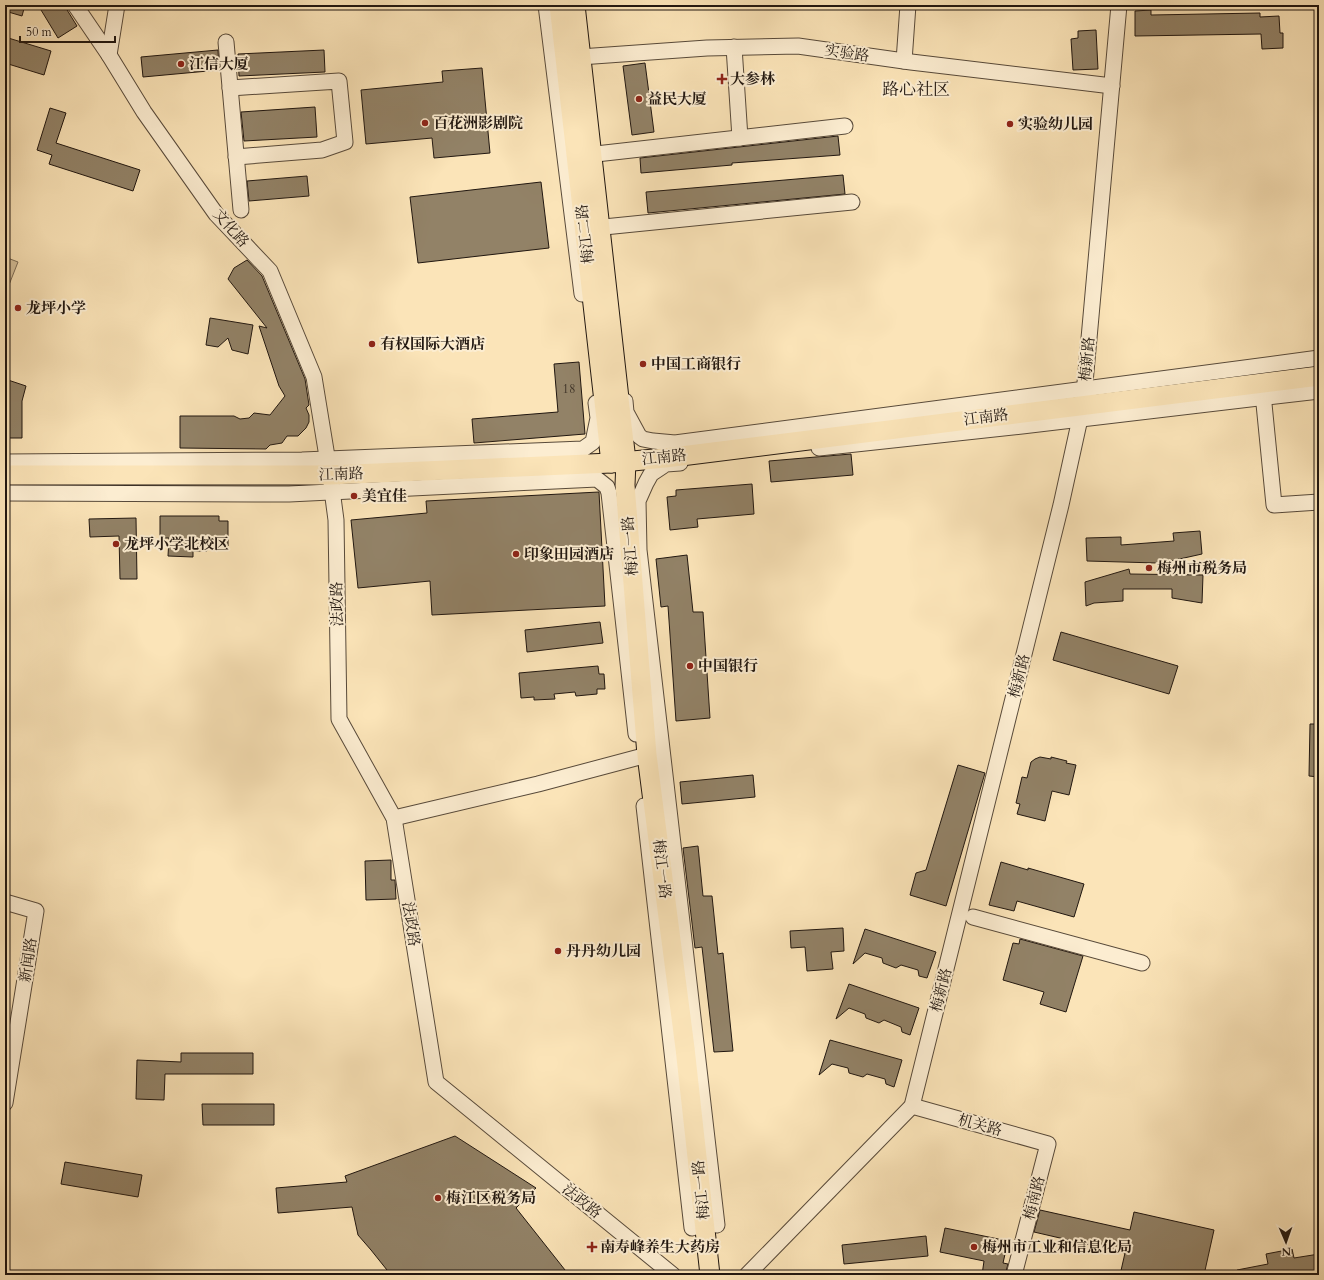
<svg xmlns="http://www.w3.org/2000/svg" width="1324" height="1280" viewBox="0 0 1324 1280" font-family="Cardo,'Noto Serif SC',serif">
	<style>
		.green { fill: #d6c19b; stroke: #7c6c56 }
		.building { fill: #928267; stroke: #211710 }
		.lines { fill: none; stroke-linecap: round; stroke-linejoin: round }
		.minor-casing { stroke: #584a3a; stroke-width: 17 }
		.major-casing { stroke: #211710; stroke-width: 21 }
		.minor { stroke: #fcedd1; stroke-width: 15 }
		.major { stroke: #fbe4b8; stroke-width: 19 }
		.poi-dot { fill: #8f2418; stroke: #fcedd1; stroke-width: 1.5 }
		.labels { text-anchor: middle; stroke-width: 4; stroke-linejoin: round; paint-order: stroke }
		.number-label { font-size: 13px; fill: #3d3226 }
		.street-label { font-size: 15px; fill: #211710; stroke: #fcedd1 }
		.poi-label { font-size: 15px; font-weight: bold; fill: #211710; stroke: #fcedd1; text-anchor: start }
		.quarter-label { font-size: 17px; fill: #211710; stroke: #fcedd1 }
	</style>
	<rect width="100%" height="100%" fill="#fbe4b8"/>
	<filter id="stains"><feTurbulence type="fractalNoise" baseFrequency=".005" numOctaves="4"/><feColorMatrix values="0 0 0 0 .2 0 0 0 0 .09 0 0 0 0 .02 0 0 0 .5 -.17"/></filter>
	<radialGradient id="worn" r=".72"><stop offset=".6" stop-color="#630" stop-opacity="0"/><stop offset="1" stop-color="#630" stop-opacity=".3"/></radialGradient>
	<!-- green -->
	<polygon class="green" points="5,257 18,262 5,295"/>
	<!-- building -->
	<g class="building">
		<polygon points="5,5 25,5 22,16 5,11"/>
		<polygon points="38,5 64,5 77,26 58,38"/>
		<polygon points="1151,10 1151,15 1260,13 1260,17 1279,16 1280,33 1283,33 1283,48 1262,49 1261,34 1135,36 1135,11"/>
		<polygon points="1096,30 1098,69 1073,70 1071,39 1078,38 1078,31"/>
		<polygon points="5,37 51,51 44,75 5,63"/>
		<polygon points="218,50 219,70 143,77 141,57"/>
		<polygon points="324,50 325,72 239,76 238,54"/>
		<polygon points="645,63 654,132 632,135 623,66"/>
		<polygon points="482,68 490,153 434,158 432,138 366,144 361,90 443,82 442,71"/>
		<polygon points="315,107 317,137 244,141 241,112"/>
		<polygon points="50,108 66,113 56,143 140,170 133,191 49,164 52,155 37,150"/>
		<polygon points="838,136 840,155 732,163 732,165 641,173 640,158"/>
		<polygon points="843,175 845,194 648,213 646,192"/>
		<polygon points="307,176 309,196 249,201 247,181"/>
		<polygon points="541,182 549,248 418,263 410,197"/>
		<polygon points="247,260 262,276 305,379 309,405 306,408 309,415 309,422 306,428 298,436 287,436 282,443 270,445 266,449 180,448 180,416 234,416 240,419 249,418 254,413 270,415 285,396 279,386 259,326 267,328 228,279 234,268"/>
		<polygon points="210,318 253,325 248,354 232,350 228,338 218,347 206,345"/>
		<polygon points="579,362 585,434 474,443 472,419 558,412 554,364"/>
		<polygon points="5,379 26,386 22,401 22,438 5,438"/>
		<polygon points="851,454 853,475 771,482 769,461"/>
		<polygon points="752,484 754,514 697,519 698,527 670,530 667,497 676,496 676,490"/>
		<polygon points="599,492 605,606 432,615 430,581 358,588 351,520 427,513 426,501"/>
		<polygon points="160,516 219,516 219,521 228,521 228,546 207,546 207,551 193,551 193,557 168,556 169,538 160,538"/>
		<polygon points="136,518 137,579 120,579 119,536 90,537 89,519"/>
		<polygon points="1200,531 1202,554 1157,564 1157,563 1087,561 1086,538 1121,537 1121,545 1174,541 1173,533"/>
		<polygon points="687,555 693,612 703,612 710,718 676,721 668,606 661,607 656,559"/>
		<polygon points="1129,569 1130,574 1203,575 1202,603 1172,598 1172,589 1123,589 1123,601 1094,603 1086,606 1085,582"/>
		<polygon points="600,622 603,643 527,652 525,630"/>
		<polygon points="1061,632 1178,666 1169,694 1053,660"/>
		<polygon points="598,666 599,674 604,674 605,689 597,689 597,694 576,696 575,692 554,694 555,699 534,700 534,697 521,698 519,673"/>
		<polygon points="1310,724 1319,724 1319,777 1309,776"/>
		<polygon points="1040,757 1051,759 1051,757 1067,761 1066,763 1076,765 1069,795 1052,791 1045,821 1017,814 1020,804 1016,803 1022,777 1027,778 1031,762 1035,759"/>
		<polygon points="958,765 985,773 946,906 910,895 916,873 926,870"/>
		<polygon points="753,775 755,797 682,804 680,782"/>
		<polygon points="698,846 703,896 712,896 718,954 723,953 733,1051 714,1052 702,947 695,948 683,848"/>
		<polygon points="391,860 391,880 395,880 396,899 366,900 365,861"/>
		<polygon points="1001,862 1028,870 1028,868 1084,884 1074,917 1017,901 1014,911 989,905"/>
		<polygon points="843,928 844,951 831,952 833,969 807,971 805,947 791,948 790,931"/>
		<polygon points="865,929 936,952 927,978 919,976 918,970 901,965 896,968 883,963 882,958 865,953 853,964"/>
		<polygon points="1020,939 1083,956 1066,1012 1040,1004 1044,992 1003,980 1013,943 1019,944"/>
		<polygon points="849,984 919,1008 910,1035 902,1032 901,1027 884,1020 879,1023 866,1018 865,1014 849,1008 836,1019"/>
		<polygon points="830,1040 902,1060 894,1087 886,1084 885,1079 867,1074 863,1077 849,1073 848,1068 832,1064 819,1075"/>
		<polygon points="181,1053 253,1053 253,1074 165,1074 164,1100 136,1099 137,1060 181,1062"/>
		<polygon points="202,1104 274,1104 274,1125 203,1125"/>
		<polygon points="455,1136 536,1188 516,1208 569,1275 391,1275 371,1250 358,1235 352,1207 278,1213 276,1188 347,1182 345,1176"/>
		<polygon points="65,1162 142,1175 138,1197 61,1184"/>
		<polygon points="1040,1210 1130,1230 1134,1212 1214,1230 1204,1275 1120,1275 1125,1253 1034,1232"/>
		<polygon points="945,1228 1008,1241 1003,1263 1008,1264 1005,1275 982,1275 984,1261 940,1252"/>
		<polygon points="926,1236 928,1256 844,1264 842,1245"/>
		<polygon points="1292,1249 1294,1258 1319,1254 1319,1274 1313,1275 1237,1275 1237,1270 1268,1264 1266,1254"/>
	</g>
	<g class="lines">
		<!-- minor casing -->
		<g class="minor-casing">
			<g id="minor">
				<polyline points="75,5 109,55 144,112 216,214 270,271 314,377 330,475 336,520 339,719 394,818 436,1082 673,1275"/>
				<polyline points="546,5 582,294"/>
				<polyline points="226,42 241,210"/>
				<polyline points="734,47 740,138"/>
				<polyline points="109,55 117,5"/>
				<polyline points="580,57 707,48 798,46 911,62 1112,86"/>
				<polyline points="904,61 908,5"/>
				<polyline points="230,88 339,81 345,142 322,150 236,157"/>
				<polyline points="596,154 845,126"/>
				<polyline points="604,227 852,202"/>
				<polyline points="625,401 626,412 639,436 643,439 653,441 675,443 1319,358"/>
				<polyline points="1264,404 1274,505 1319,502"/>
				<polyline points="819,448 1022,426 1319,391"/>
				<polyline points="5,462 302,460 583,449 593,442 598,418 596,403"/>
				<polyline points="680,463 666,464 651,474 646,483 638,501 639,550 717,1225"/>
				<polyline points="5,493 289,494 597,479 607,487 609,493 636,734"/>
				<polyline points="644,806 692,1228"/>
				<polyline points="394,818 538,784 647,755"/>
				<polyline points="5,902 36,911 5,1103"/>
				<polyline points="973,917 1142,963"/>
				<polyline points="912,1106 1048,1144 1014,1275"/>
				<polyline points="747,1275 912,1106 1061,505 1083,405 1119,5"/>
			</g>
		</g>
		<!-- major casing -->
		<g class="major-casing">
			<g id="major">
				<polyline points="559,5 611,463"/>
				<polyline points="575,5 626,461 625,485 647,755 685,1048 710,1275"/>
				<polyline points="5,475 330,475 611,463 665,458 1319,376"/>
			</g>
		</g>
		<!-- minor -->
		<use href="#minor" class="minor"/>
		<!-- major -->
		<use href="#major" class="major"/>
	</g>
	<!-- markers -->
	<g class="poi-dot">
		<circle cx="181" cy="64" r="4"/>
		<path d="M720 73h4v4h4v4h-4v4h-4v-4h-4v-4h4z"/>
		<circle cx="639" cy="99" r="4"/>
		<circle cx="425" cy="123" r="4"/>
		<circle cx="1010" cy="124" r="4"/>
		<circle cx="18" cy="308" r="4"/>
		<circle cx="372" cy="344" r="4"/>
		<circle cx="643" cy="364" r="4"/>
		<circle cx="354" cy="496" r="4"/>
		<circle cx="116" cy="544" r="4"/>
		<circle cx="516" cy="554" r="4"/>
		<circle cx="1149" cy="568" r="4"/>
		<circle cx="690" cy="666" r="4"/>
		<circle cx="558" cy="951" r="4"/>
		<circle cx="438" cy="1198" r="4"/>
		<path d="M590 1241h4v4h4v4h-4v4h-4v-4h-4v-4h4z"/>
		<circle cx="974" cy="1247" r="4"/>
	</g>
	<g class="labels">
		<!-- number labels -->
		<g class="number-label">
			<text x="569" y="393">18</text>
		</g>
		<!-- street labels -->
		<g class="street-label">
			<text transform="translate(847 53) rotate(8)" y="5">实验路</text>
			<text transform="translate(231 228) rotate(48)" y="5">文化路</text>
			<text transform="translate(585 234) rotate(-97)" y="5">梅江二路</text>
			<text transform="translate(1087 359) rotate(-85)" y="5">梅新路</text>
			<text transform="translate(986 417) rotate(-7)" y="5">江南路</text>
			<text transform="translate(664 457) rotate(-6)" y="5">江南路</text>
			<text transform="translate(341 474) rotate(-2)" y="5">江南路</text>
			<text transform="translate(630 546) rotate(-95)" y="5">梅江一路</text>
			<text transform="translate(337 604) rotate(-91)" y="5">法政路</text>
			<text transform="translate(1019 676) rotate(-76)" y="5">梅新路</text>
			<text transform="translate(662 869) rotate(83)" y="5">梅江一路</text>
			<text transform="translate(411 924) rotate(81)" y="5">法政路</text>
			<text transform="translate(28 960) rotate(-81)" y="5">新闻路</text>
			<text transform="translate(941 990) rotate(-76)" y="5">梅新路</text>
			<text transform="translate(980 1125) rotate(15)" y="5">机关路</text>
			<text transform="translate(701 1190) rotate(-96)" y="5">梅江一路</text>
			<text transform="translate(1034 1198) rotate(-76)" y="5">梅南路</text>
			<text transform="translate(582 1201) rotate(39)" y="5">法政路</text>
		</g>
		<!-- poi labels -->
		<g class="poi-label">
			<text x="189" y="69">江信大厦</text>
			<text x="730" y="84">大参林</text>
			<text x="647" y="104">益民大厦</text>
			<text x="433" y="128">百花洲影剧院</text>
			<text x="1018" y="129">实验幼儿园</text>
			<text x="26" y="313">龙坪小学</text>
			<text x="380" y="349">有权国际大酒店</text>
			<text x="651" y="369">中国工商银行</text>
			<text x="362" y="501">美宜佳</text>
			<text x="124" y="549">龙坪小学北校区</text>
			<text x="524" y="559">印象田园酒店</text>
			<text x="1157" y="573">梅州市税务局</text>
			<text x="698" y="671">中国银行</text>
			<text x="566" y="956">丹丹幼儿园</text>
			<text x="446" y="1203">梅江区税务局</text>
			<text x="600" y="1252">南寿峰养生大药房</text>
			<text x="982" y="1252">梅州市工业和信息化局</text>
		</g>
		<!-- quarter labels -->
		<g class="quarter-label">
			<text x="916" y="95">路心社区</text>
		</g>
	</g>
	<!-- margin -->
	<rect width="1324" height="1280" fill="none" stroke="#fbe4b8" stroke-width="20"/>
	<rect x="6" y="6" width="1312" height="1268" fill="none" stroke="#211710" stroke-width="2"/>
	<rect x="10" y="10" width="1304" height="1260" fill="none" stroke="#211710"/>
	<!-- north arrow -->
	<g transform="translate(1286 1242) rotate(178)" stroke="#fcedd1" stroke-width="3" paint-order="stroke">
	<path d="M0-3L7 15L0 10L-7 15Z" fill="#211710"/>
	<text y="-6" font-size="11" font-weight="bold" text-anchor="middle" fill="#211710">N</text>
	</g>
	<!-- scale -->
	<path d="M20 36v6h95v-6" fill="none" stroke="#211710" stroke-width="2"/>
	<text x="26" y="36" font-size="12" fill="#211710" stroke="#fcedd1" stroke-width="3" paint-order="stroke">50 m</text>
	<rect width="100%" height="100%" filter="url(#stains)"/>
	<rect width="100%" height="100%" fill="url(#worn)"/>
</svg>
